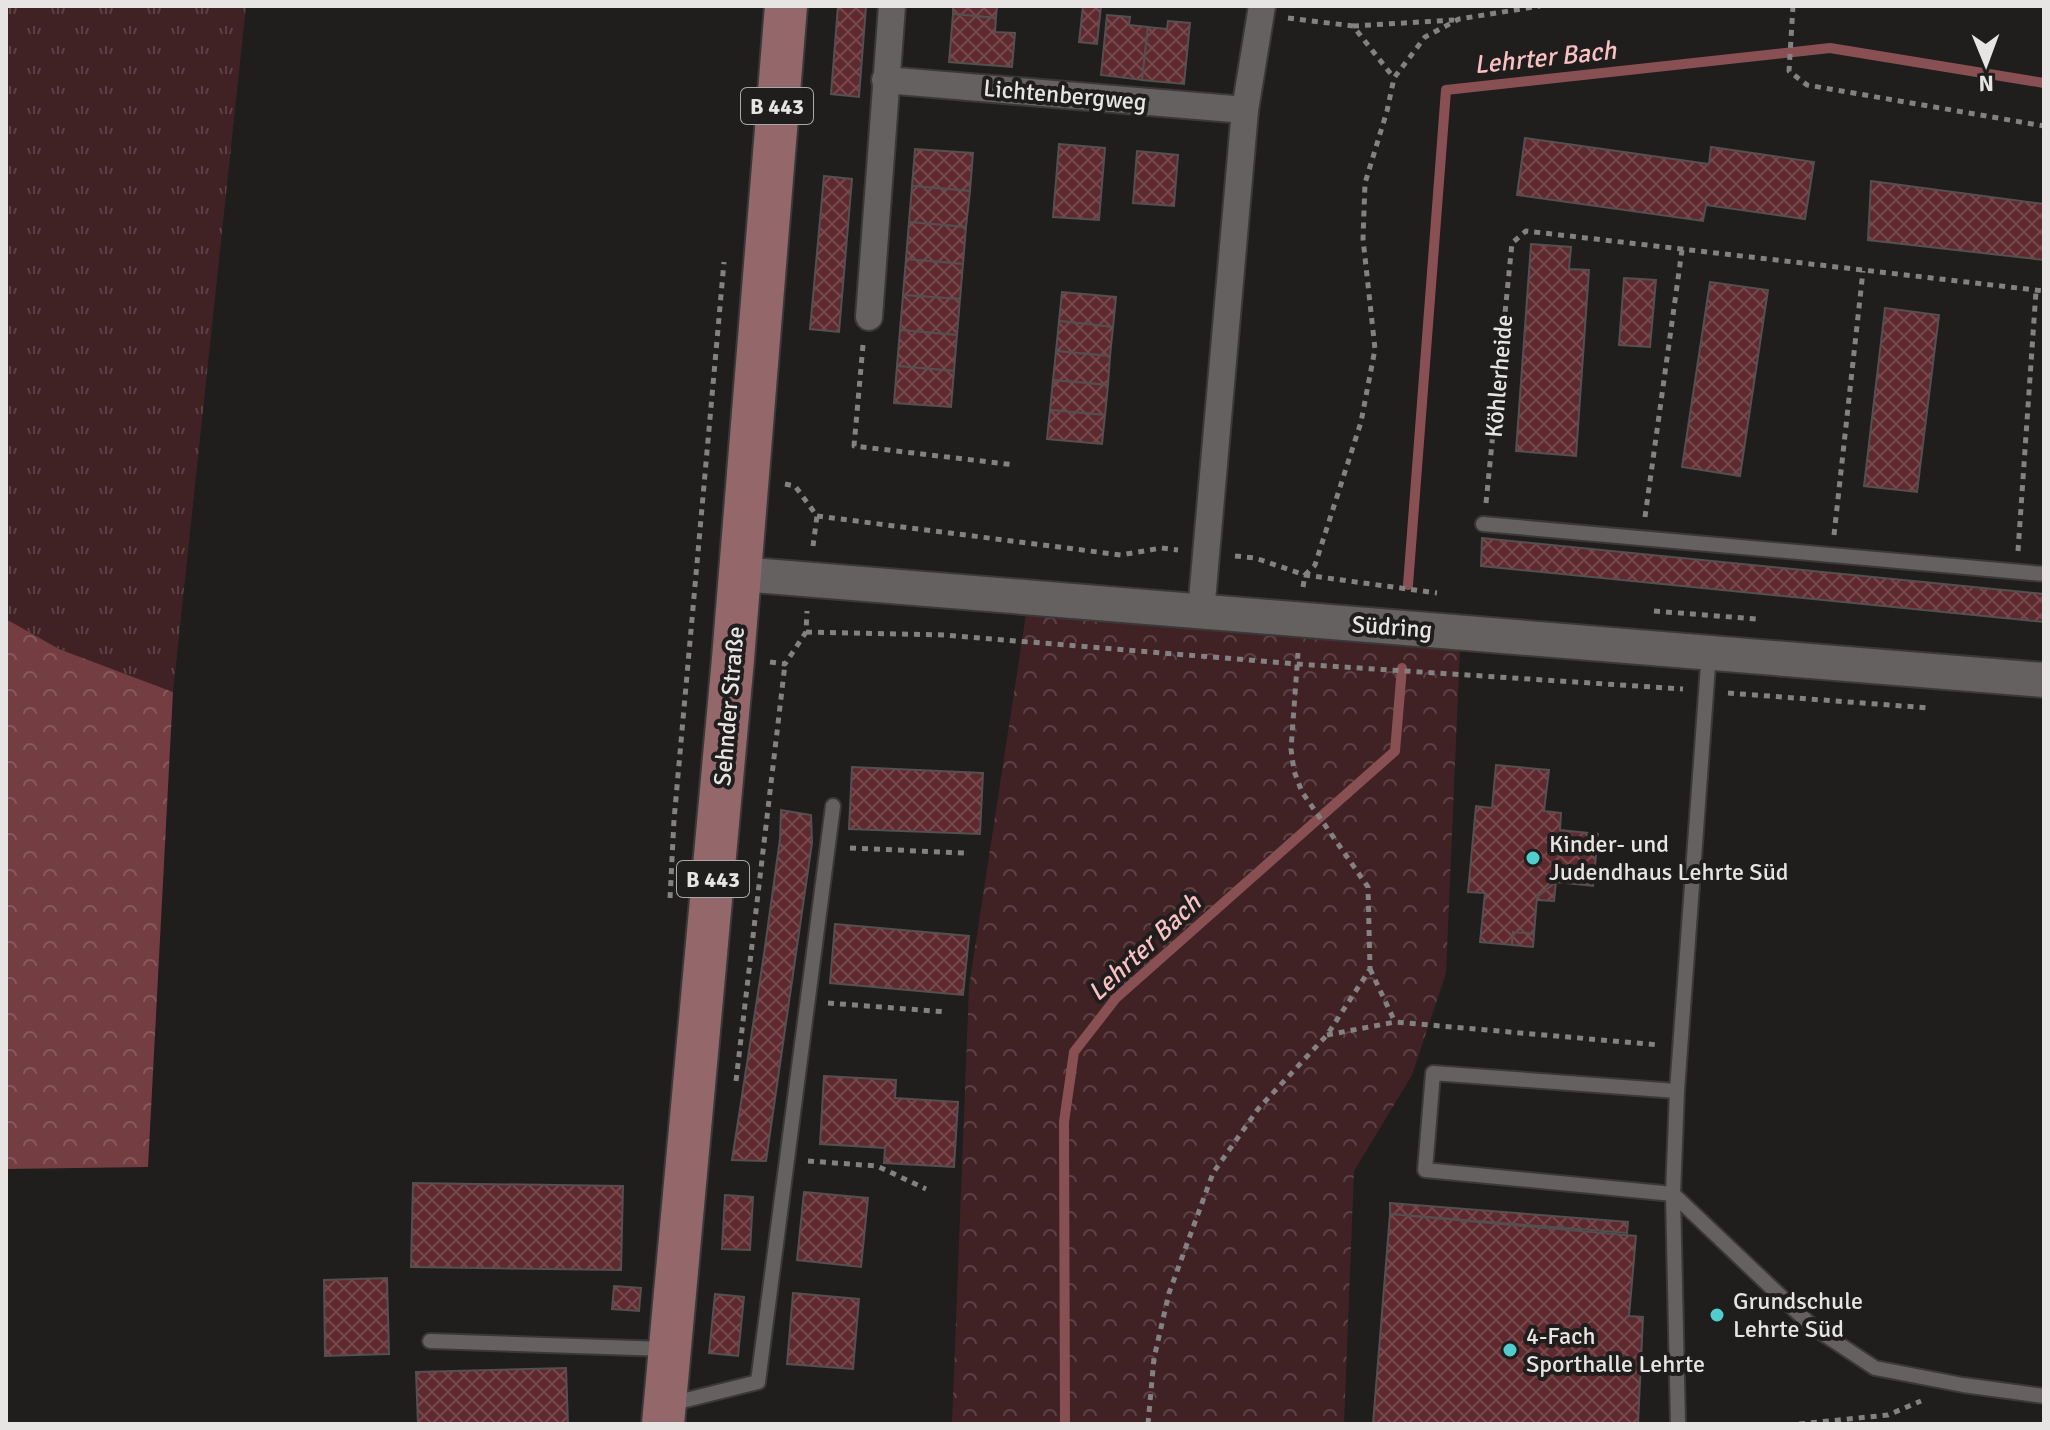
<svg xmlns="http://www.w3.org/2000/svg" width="2050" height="1430" viewBox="0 0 2050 1430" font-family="Signika,sans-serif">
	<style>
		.grass { fill: url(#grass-tufts) }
		.forest { fill: url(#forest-crowns) }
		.park { fill: url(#park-crowns) }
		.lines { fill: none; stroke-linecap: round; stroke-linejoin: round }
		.stream { stroke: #895053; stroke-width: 10 }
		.building { fill: url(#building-cross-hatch); stroke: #545050; stroke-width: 2 }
		.service-casing { stroke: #3b3838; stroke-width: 18 }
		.minor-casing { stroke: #3b3838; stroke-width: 30 }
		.tertiary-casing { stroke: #3b3838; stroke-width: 38 }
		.primary-casing { stroke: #3b3838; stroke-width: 46 }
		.path { stroke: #848181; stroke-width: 5; stroke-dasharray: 6 6; stroke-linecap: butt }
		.service { stroke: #666161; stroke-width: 14 }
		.minor { stroke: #666161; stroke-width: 26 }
		.tertiary { stroke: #666161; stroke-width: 34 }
		.primary { stroke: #94686a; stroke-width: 42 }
		.poi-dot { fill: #52cdce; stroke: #201d1d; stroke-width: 3 }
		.labels { text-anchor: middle; stroke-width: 8; stroke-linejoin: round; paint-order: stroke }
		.shield { fill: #201d1d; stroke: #aba8a8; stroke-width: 2 }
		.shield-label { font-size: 22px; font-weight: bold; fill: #e7e4e4 }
		.street-label { font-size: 24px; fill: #e7e4e4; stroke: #201d1d }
		.poi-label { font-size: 24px; fill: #e7e4e4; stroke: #201d1d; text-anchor: start }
		.water-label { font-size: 26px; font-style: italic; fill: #f9c1c3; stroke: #201d1d }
	</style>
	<defs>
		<pattern id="grass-tufts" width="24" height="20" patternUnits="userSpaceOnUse" patternTransform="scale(2)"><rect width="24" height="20" fill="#412224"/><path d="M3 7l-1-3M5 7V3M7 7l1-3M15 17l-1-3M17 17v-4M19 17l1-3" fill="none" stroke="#5c4244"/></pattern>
		<pattern id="forest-crowns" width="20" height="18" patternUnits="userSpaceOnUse" patternTransform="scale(2)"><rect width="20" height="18" fill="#743d41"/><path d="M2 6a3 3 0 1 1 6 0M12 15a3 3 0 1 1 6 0" fill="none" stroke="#88595c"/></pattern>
		<pattern id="park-crowns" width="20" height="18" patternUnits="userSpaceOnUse" patternTransform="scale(2)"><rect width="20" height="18" fill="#412224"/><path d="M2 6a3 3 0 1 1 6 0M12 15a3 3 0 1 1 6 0" fill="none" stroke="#5c4244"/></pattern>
		<pattern id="building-cross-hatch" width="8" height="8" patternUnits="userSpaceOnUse" patternTransform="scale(2)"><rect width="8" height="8" fill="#5f2a2f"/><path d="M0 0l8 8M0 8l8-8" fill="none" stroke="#76494d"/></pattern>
	</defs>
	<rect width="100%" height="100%" fill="#201d1d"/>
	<!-- grass -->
	<polygon class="grass" points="6,6 246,6 173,692 59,649 6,619"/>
	<!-- forest -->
	<polygon class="forest" points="6,619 59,649 173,692 148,1167 6,1169"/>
	<!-- park -->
	<polygon class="park" points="1027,608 1460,647 1446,973 1412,1075 1354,1171 1344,1424 952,1424 969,987"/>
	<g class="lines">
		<!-- stream -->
		<g class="stream">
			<polyline points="1408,585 1446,90 1830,48 2044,83"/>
			<polyline points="1065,1424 1064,1122 1074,1052 1116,998 1395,751 1402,668"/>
		</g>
	</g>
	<!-- building -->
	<g class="building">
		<polygon points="838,6 866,6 859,97 831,94"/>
		<polygon points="953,6 997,6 996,18 953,14"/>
		<polygon points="1083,6 1101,6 1097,44 1079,42"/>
		<polygon points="953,14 996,18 995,32 1015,33 1012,67 949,62"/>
		<polygon points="1107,15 1130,17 1129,25 1148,27 1142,80 1101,75"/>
		<polygon points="1168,21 1190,23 1184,84 1142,80 1148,27 1167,29"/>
		<polygon points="1525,138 1709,164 1711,147 1814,162 1805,219 1706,205 1703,221 1517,195"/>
		<polygon points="1059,144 1105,148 1099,220 1053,217"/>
		<polygon points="915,149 973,153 970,191 912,186"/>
		<polygon points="1137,151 1178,155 1174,206 1133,203"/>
		<polygon points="824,176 852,179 839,332 810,329"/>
		<polygon points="1871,181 2044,204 2044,260 1868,240"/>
		<polygon points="912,186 970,191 966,227 909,222"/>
		<polygon points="909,222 966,227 963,264 906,259"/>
		<polygon points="1531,244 1571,247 1569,269 1589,270 1576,456 1516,451"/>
		<polygon points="906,259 963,264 960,299 903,295"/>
		<polygon points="1624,278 1656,280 1650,347 1619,345"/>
		<polygon points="1710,282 1768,290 1740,476 1682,467"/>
		<polygon points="1062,292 1116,297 1113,327 1059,321"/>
		<polygon points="903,295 960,299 957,335 900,330"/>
		<polygon points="1885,308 1939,315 1917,492 1864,486"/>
		<polygon points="1059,321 1113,327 1110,356 1056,351"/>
		<polygon points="900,330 957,335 954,371 897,366"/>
		<polygon points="1056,351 1110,356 1108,385 1053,380"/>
		<polygon points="897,366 954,371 951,407 894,403"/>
		<polygon points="1053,380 1108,385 1105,415 1050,410"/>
		<polygon points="1050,410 1105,415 1102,444 1047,439"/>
		<polygon points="1482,538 2044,594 2044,622 1481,566"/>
		<polygon points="1496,765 1549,770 1544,811 1561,813 1560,830 1598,834 1593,886 1556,882 1537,897 1534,934 1513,932 1512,945 1480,942 1485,893 1468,892 1476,806 1492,808"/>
		<polygon points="852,767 983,773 980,834 849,829"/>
		<polygon points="781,810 811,815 812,843 766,1161 732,1160 764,954 780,839"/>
		<polygon points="1556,882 1554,901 1537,900 1537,897"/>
		<polygon points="835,924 969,936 963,995 830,983"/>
		<polygon points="1513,932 1534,934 1533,947 1512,945"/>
		<polygon points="824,1076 896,1080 895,1098 958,1102 954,1167 884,1163 885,1148 820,1144"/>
		<polygon points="413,1183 623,1186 621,1270 411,1267"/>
		<polygon points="804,1192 868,1198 861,1267 797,1260"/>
		<polygon points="725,1195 753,1197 750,1250 722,1249"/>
		<polygon points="1390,1203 1628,1222 1627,1233 1390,1214"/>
		<polygon points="1390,1214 1636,1236 1629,1316 1643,1317 1638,1424 1373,1424"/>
		<polygon points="387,1278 389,1354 325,1356 324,1280"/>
		<polygon points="614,1286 641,1288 639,1311 612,1309"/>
		<polygon points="793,1293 859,1299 853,1369 787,1364"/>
		<polygon points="715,1294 744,1297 738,1356 709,1353"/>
		<polygon points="566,1368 568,1424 418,1424 416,1372"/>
	</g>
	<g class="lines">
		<!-- service casing -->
		<g class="service-casing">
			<g id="service">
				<polyline points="1483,524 2044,574"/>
				<polyline points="1677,1091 1433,1073 1425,1170 1673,1194 1813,1327 1875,1368 1963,1385 2044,1396"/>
				<polyline points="430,1341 665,1349"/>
				<polyline points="670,1404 758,1382 833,806"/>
				<polyline points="1678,1424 1673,1194 1677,1091 1709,652"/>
			</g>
		</g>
		<!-- minor casing -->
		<g class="minor-casing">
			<g id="minor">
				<polyline points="885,80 1245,110"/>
				<polyline points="869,317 892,6"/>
				<polyline points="1201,612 1245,110 1262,6"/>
			</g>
		</g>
		<!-- tertiary casing -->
		<g class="tertiary-casing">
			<polyline id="tertiary" points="741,574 2044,680"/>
		</g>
		<!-- primary casing -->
		<g class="primary-casing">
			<polyline id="primary" points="663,1424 733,659 786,6"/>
		</g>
		<!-- path -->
		<g class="path">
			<polyline points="1793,6 1789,71 1807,85 2044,126"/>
			<polyline points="1288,18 1353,26 1394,78"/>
			<polyline points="1353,26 1454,20"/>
			<polyline points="863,345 854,446 1015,465"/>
			<polyline points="785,484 795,486 817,516 813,546"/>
			<polyline points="1486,503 1512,243 1526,231 2044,291"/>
			<polyline points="817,516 1121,555 1161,548 1178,550"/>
			<polyline points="1645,517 1682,250"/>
			<polyline points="1834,535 1863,271"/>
			<polyline points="2018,551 2036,291"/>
			<polyline points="1235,556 1255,558 1305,575 1437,593"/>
			<polyline points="1303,587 1305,575 1315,565 1361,422 1375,349 1363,239 1365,183 1387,111 1394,78 1425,37 1459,19 1540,6"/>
			<polyline points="1654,611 1756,619"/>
			<polyline points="806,632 944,635 1297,664 1683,689"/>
			<polyline points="770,662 785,664 806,632 807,611"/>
			<polyline points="1728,693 1930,708"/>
			<polyline points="850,848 964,853"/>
			<polyline points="670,898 674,820 724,262"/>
			<polyline points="1370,969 1395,1022"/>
			<polyline points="828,1003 947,1012"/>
			<polyline points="1327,1035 1395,1022 1659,1045"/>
			<polyline points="736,1081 785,664"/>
			<polyline points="808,1161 877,1166 926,1189"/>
			<polyline points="1148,1424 1154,1358 1169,1293 1213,1173 1258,1109 1327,1035 1370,969 1368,887 1302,792 1294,771 1291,749 1298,653"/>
			<polyline points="1799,1424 1888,1415 1921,1401"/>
		</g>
		<!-- service -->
		<use href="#service" class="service"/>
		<!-- minor -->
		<use href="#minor" class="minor"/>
		<!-- tertiary -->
		<use href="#tertiary" class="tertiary"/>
		<!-- primary -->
		<use href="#primary" class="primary"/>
	</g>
	<!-- markers -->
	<g class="poi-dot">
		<circle cx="1533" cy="858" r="8"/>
		<circle cx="1717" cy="1315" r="8"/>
		<circle cx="1510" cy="1350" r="8"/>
	</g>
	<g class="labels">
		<!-- shield labels -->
		<g class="shield">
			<rect x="741" y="88" width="72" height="36" rx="6"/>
			<rect x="677" y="861" width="72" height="36" rx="6"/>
		</g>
		<g class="shield-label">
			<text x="777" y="114">B 443</text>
			<text x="713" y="887">B 443</text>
		</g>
		<!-- street labels -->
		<g class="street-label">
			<text transform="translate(1065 95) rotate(5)" y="8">Lichtenbergweg</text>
			<text transform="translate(1499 376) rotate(-85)" y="8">Köhlerheide</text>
			<text transform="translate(1392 627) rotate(4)" y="8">Südring</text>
			<text transform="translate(729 706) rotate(-85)" y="8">Sehnder Straße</text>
		</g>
		<!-- poi labels -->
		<g class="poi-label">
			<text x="1549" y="852">Kinder- und<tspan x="1549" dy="28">Judendhaus Lehrte Süd</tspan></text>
			<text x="1733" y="1309">Grundschule<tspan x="1733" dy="28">Lehrte Süd</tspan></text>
			<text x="1526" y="1344">4-Fach<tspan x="1526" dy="28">Sporthalle Lehrte</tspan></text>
		</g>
		<!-- water labels -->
		<g class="water-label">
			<text transform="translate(1545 57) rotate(-6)" y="9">Lehrter Bach</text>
			<text transform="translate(1144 947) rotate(-43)" y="9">Lehrter Bach</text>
		</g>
	</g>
	<!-- border -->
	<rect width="2050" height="1430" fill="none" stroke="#e7e4e4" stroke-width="16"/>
	<!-- north arrow -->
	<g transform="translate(1986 64) rotate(179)" stroke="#201d1d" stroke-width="6" paint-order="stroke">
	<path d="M0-6L14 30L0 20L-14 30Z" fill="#e7e4e4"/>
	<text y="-12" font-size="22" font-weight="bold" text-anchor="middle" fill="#e7e4e4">N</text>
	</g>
</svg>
